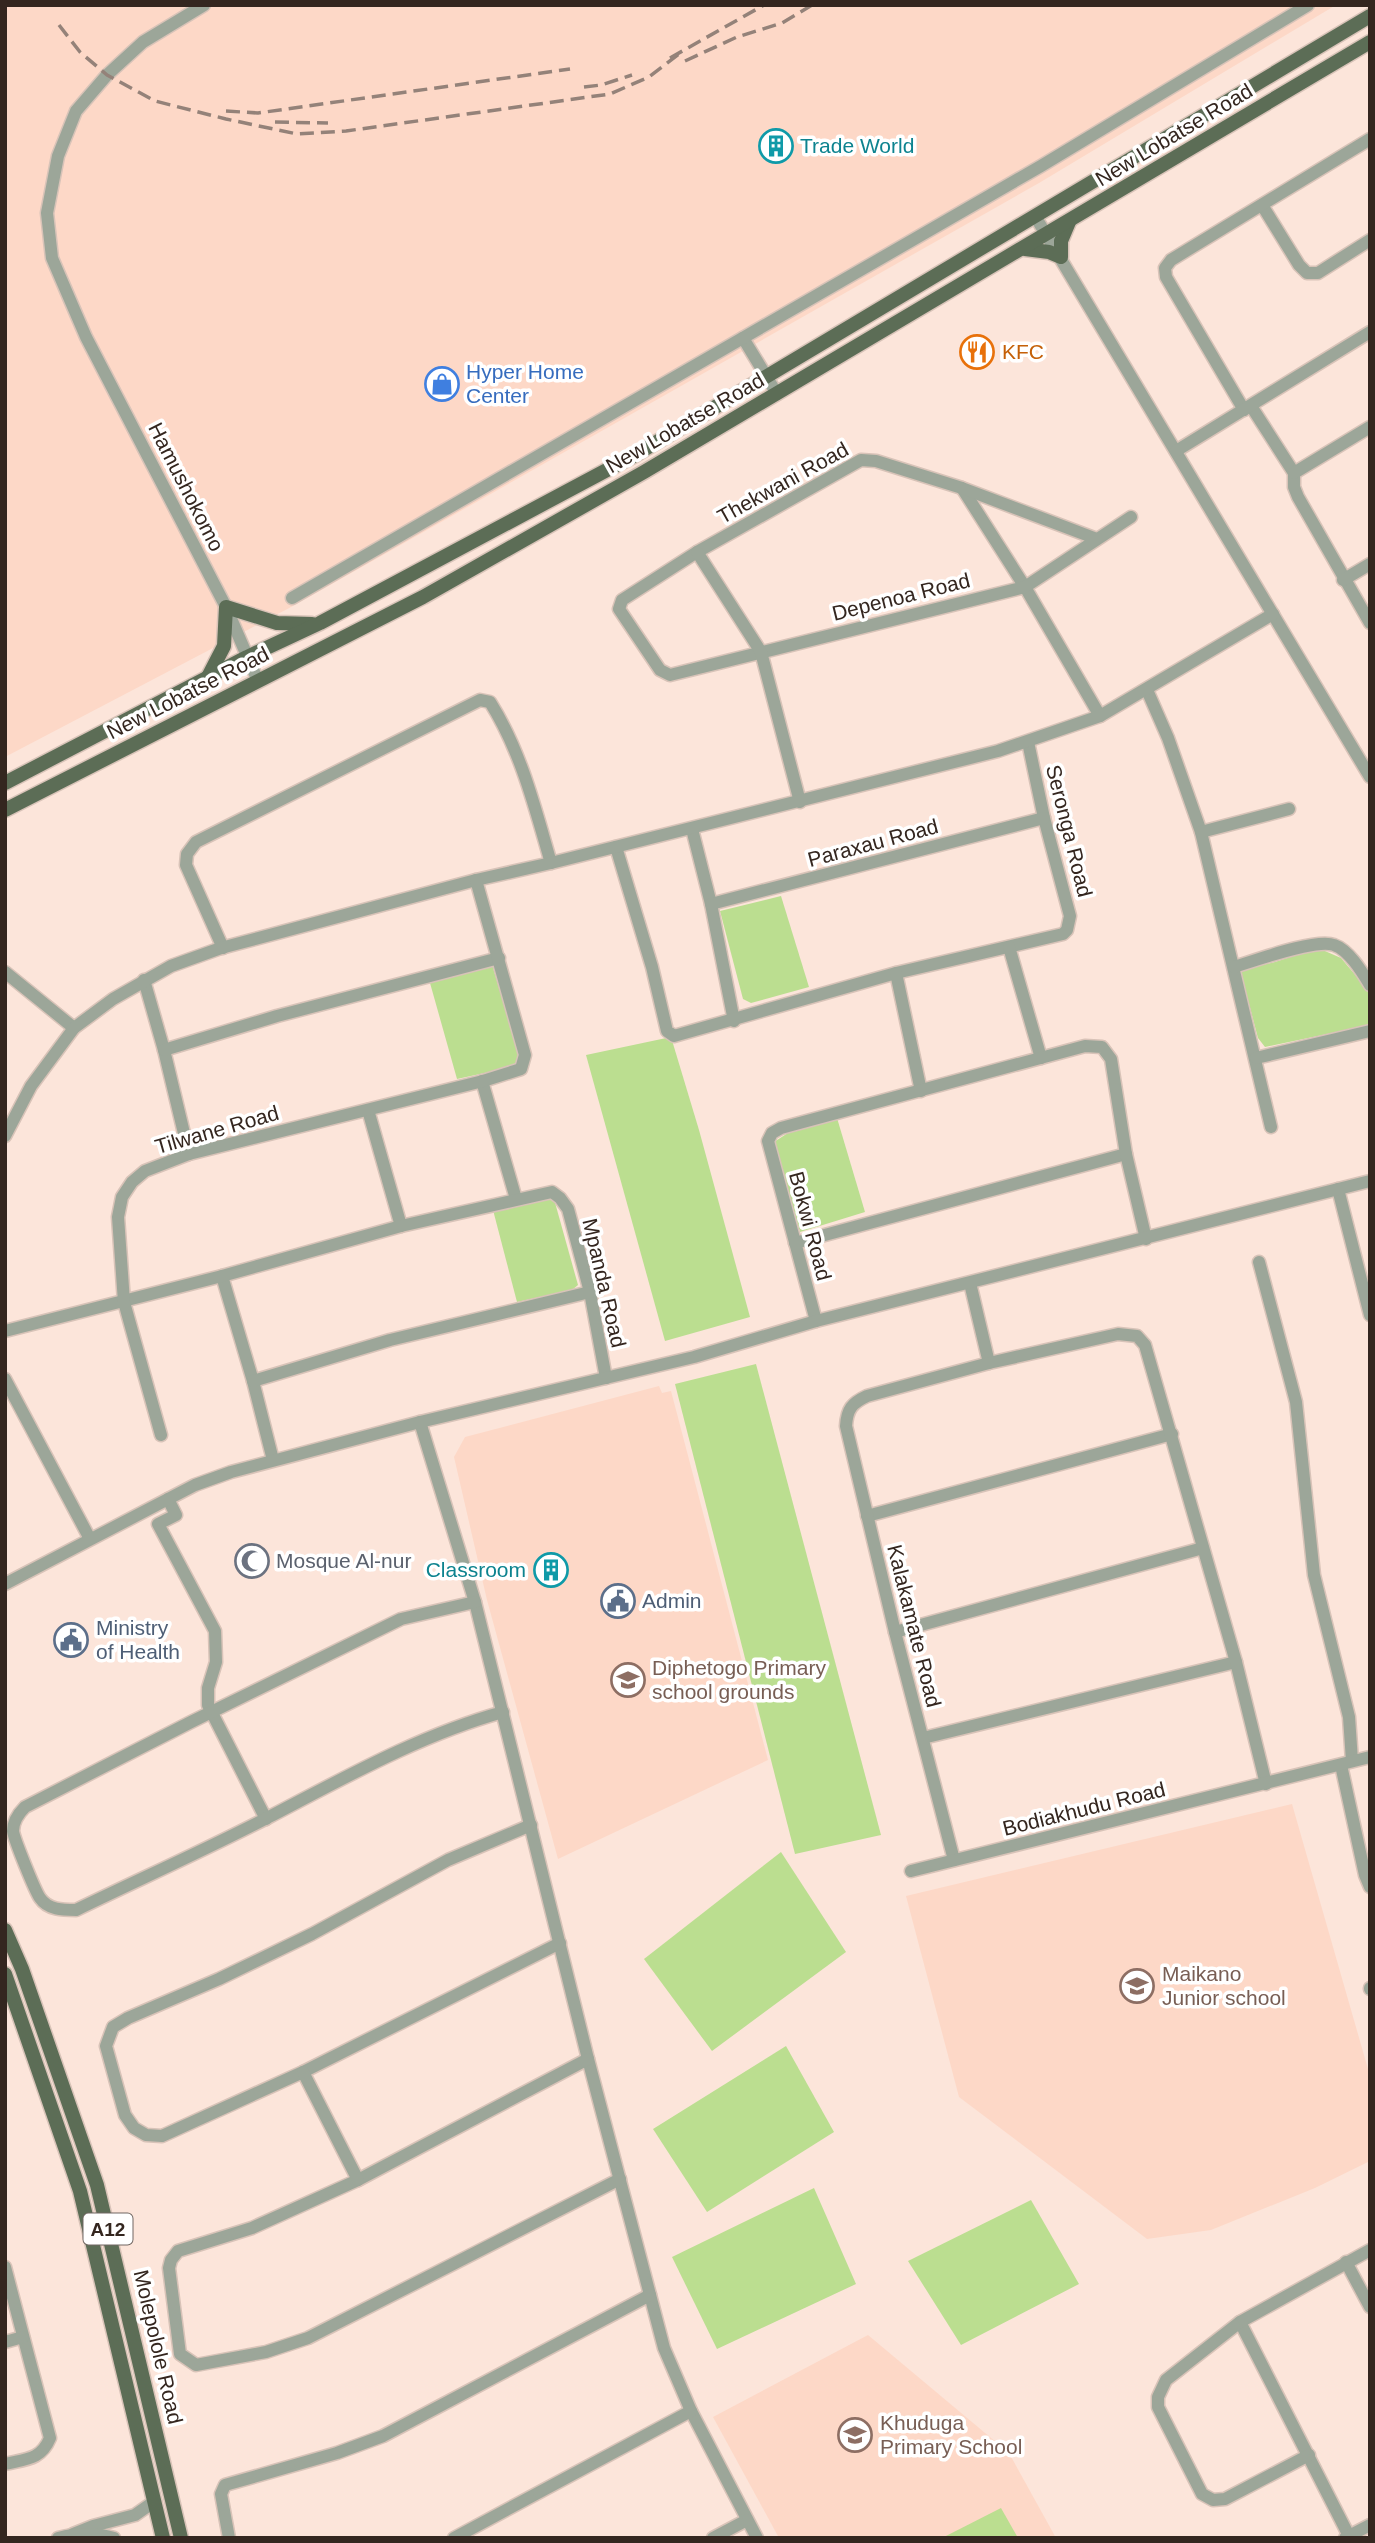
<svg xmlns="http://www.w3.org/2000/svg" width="1375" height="2543" viewBox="0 0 1375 2543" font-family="Helvetica,sans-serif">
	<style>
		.built { fill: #fdd8c7 }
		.green { fill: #bbde90 }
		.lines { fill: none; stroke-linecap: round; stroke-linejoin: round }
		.minor-casing { stroke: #d8c3b8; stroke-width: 15 }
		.major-casing { stroke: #d8c3b8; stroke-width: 17 }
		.minor { stroke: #9ca699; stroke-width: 12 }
		.major { stroke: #5c6d56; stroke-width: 14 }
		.rail { stroke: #948279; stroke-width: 3.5; stroke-dasharray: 14 7; stroke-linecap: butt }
		.labels { text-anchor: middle; stroke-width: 7; stroke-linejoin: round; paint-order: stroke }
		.shield { fill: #fff; stroke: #716762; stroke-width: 2 }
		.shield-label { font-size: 19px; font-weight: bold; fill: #34261f }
		.street-label { font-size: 21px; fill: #34261f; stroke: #fff }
		.culture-label { font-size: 21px; fill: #0d838f; stroke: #fff; text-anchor: start }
		.food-label { font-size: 21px; fill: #c56008; stroke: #fff; text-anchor: start }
		.shop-label { font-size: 21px; fill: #366cbe; stroke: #fff; text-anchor: start }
		.worship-label { font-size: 21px; fill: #5b616d; stroke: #fff; text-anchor: start }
		.service-label { font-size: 21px; fill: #4e5e75; stroke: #fff; text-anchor: start }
		.education-label { font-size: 21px; fill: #785e54; stroke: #fff; text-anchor: start }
	</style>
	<rect width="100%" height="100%" fill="#fce5da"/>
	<!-- built -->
	<g class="built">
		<polygon points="5,5 1336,5 1039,183 293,606 5,757"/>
		<polygon points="659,1386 662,1393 671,1391 768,1760 558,1859 487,1600 454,1457 465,1437"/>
		<polygon points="1292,1804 1370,2076 1370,2161 1315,2188 1211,2230 1147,2239 959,2097 906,1896"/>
		<polygon points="868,2335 1009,2453 1056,2538 779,2538 713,2417"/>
	</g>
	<!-- green -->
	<g class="green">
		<polygon points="781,896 809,987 751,1003 743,999 720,911"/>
		<polygon points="1318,948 1341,958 1367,989 1370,997 1370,1025 1265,1047 1258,1038 1240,970 1275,962"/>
		<polygon points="491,961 520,1058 517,1066 457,1079 430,983"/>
		<polygon points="671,1037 699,1130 750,1317 665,1341 586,1055"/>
		<polygon points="837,1118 865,1212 800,1232 774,1142 788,1133"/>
		<polygon points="548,1194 554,1199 578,1285 572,1290 517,1302 493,1210"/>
		<polygon points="756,1364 881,1835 795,1854 675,1384"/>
		<polygon points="781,1852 846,1952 712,2051 644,1959"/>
		<polygon points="786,2046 834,2132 707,2212 653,2129"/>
		<polygon points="814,2188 856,2284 717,2349 672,2257"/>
		<polygon points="1031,2200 1079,2284 961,2345 908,2261"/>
		<polygon points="1001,2508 1018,2538 942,2538"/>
	</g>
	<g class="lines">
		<!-- minor casing -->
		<g class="minor-casing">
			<g id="minor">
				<polyline points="204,5 143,42 107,75 76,111 58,156 47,213 52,258 86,337 226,607 258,681"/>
				<polyline points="1262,205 1299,265 1307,273 1318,273 1370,240"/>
				<polyline points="1035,216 1370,777"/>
				<polyline points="743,338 777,394"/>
				<polyline points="1251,406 1294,473 1294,487 1298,497 1370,623"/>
				<polyline points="1244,410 1166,277 1165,268 1171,260 1370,139"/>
				<polyline points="1176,451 1370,332"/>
				<polyline points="1294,473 1370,427"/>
				<polyline points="962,488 1025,587 1100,716"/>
				<polyline points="1097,539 962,488 876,461 861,460 697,552 622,600 619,609 660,670 670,675 1025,587 1131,517"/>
				<polyline points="697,552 761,652 800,802"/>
				<polyline points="1343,580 1370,564"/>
				<polyline points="292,598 1041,166 1308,5"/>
				<polyline points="1147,690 1168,738 1201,832 1271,1127"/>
				<polyline points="692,829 711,904 734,1021"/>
				<polyline points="1201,832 1289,809"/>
				<polyline points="616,847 652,967 667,1031 674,1036 896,973 1063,934 1067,930 1070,916 1044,818 1028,742"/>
				<polyline points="711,904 1044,818"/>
				<polyline points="1009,947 1041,1058"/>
				<path d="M 223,948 L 186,865 L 187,854 L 196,842 L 480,700 L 490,702 C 521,751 535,808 551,863"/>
				<path d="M 1234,967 C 1254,961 1316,938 1334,945 C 1349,950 1362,972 1370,985"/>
				<polyline points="5,972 74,1028"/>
				<polyline points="896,973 921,1091"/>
				<polyline points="144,980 164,1050 189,1154"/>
				<polyline points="164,1050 277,1016 499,958"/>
				<polyline points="1256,1058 1370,1031"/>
				<polyline points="482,1081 516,1199"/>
				<polyline points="368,1110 401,1226"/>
				<polyline points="5,1136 31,1086 74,1028 113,999 171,966 221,948 476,880 551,863 998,751 1100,716 1273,614"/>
				<polyline points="1338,1189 1370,1315"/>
				<polyline points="795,1243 1126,1154"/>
				<polyline points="1259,1262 1296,1402 1314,1575 1349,1717 1352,1761"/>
				<polyline points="222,1276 253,1381 273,1460"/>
				<polyline points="970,1283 989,1363"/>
				<polyline points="816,1321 768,1141 772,1133 781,1128 1085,1046 1102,1047 1111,1059 1126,1154 1146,1239"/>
				<polyline points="5,1331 222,1276 401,1226 552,1192 560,1198 568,1209 590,1292 606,1378"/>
				<polyline points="5,1379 90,1539"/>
				<polyline points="253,1381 390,1340 590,1292"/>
				<polyline points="420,1422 475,1602 588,2059 664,2348 691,2411 757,2538"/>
				<polyline points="161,1435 124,1302 118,1217 122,1197 132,1182 145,1171 189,1154 483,1081 521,1069 525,1055 476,880"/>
				<polyline points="168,1499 176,1515 158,1524 215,1631 216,1662 208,1688 208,1705 266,1819"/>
				<polyline points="867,1516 1172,1434"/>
				<polyline points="5,1584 195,1485 231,1472 420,1422 694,1357 816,1321 1370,1181"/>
				<path d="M 475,1602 L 401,1619 L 191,1722 L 25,1807 C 18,1814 13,1821 13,1831 C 14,1839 35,1891 40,1898 C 48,1910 63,1910 76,1910 C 140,1879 205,1850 269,1817 C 344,1778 420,1735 503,1712"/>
				<polyline points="895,1632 1203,1548"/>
				<polyline points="923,1738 1236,1662"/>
				<polyline points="1341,1765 1365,1875 1370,1887"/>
				<polyline points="531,1825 448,1860 312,1934 219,1979 128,2018 113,2027 106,2046 125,2115 134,2128 146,2135 162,2136 303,2072 560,1943"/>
				<path d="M 954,1860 L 895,1632 L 846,1426 C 847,1409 852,1403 867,1396 L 989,1363 L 1118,1334 L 1137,1336 L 1145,1345 L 1236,1662 L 1266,1784"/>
				<polyline points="911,1871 1370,1757"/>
				<polyline points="1370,1988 1370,1989"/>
				<polyline points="588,2059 358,2180 252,2228 178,2251 171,2260 169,2268 180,2354 196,2365 266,2352 308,2338 620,2179"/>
				<polyline points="303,2072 358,2180"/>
				<polyline points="1346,2262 1370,2307"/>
				<path d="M 5,2267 L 50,2438 C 41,2460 26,2459 5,2464"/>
				<polyline points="1240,2322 1349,2536"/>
				<polyline points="5,2342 23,2337"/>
				<polyline points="1309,2455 1225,2499 1213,2500 1202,2494 1158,2407 1158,2397 1166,2380 1240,2322 1370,2250"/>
				<polyline points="73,2534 93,2526 135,2515 155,2501"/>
				<path d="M 58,2538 C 77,2533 95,2532 114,2538"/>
				<polyline points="229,2538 221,2494 225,2485 337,2453 383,2436 650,2295"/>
				<polyline points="454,2538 691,2411"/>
				<polyline points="713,2538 747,2520"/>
				<polyline points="1345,2538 1370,2525"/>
			</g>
		</g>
		<!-- major casing -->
		<g class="major-casing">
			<g id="major">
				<polyline points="1025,249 1049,252 1061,257 1061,241 1069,222"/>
				<polyline points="208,677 224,646 226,607 277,623 312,624"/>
				<polyline points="5,783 247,657 320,623 635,455 1370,16"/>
				<polyline points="5,810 423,597 644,472 1370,42"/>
				<polyline points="5,1930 22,1969 97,2185 181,2538"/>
				<polyline points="5,1974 80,2191 163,2538"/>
			</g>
		</g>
		<!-- minor -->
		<use href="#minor" class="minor"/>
		<!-- major -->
		<use href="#major" class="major"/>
		<!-- rail -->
		<g class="rail">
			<polyline points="59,25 80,52 107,75 155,101 226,119 297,134 346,131 610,94 649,77 679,54"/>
			<polyline points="670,58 764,5"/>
			<polyline points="685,61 737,37 782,23 812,5"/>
			<polyline points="584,87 601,85 632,75"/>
			<polyline points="226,111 258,113 570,69"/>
			<polyline points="275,122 328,123"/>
		</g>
	</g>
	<!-- icons -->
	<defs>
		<g id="building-ring" transform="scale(1.75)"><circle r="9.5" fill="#fff" stroke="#0f9aa8" stroke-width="1.5"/><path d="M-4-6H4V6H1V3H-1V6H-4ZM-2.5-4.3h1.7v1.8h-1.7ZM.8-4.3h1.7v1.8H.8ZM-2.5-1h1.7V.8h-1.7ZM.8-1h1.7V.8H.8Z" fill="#0f9aa8"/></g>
		<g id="restaurant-ring" transform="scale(1.75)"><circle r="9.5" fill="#fff" stroke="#e8710a" stroke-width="1.5"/><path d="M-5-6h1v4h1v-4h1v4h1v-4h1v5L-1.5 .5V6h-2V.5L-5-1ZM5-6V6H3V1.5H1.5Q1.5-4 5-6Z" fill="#e8710a"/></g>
		<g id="shop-ring" transform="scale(1.75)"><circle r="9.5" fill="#fff" stroke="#3f7fe0" stroke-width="1.5"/><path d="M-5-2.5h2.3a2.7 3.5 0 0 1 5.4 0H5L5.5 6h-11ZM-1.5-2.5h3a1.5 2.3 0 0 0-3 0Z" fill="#3f7fe0"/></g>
		<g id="mosque-ring" transform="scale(1.75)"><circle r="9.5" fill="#fff" stroke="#6b7280" stroke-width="1.5"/><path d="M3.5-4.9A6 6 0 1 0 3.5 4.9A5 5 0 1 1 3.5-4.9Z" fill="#6b7280"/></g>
		<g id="civic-ring" transform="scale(1.75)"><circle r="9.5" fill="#fff" stroke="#5c6f8a" stroke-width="1.5"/><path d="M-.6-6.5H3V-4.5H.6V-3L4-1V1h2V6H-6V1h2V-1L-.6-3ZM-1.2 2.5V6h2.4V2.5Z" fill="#5c6f8a"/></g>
		<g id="school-ring" transform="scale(1.75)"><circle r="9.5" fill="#fff" stroke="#8d6e63" stroke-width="1.5"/><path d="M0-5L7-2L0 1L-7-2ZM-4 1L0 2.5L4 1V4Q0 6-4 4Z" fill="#8d6e63"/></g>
	</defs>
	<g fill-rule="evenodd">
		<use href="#building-ring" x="776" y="146"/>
		<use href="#restaurant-ring" x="977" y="352"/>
		<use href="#shop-ring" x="442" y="384"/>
		<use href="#mosque-ring" x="252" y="1561"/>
		<use href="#building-ring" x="551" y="1570"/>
		<use href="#civic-ring" x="618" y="1601"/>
		<use href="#civic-ring" x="71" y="1640"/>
		<use href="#school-ring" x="628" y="1680"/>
		<use href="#school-ring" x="1137" y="1986"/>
		<use href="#school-ring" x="855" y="2435"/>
	</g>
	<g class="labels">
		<!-- shield labels -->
		<rect class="shield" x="83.5" y="2213.5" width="49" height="31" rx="5"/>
		<g class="shield-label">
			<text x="108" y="2236">A12</text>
		</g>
		<!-- street labels -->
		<g class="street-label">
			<text transform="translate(1174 135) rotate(-31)" y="7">New Lobatse Road</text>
			<text transform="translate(685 423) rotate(-30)" y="7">New Lobatse Road</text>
			<text transform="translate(783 483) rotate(-29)" y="7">Thekwani Road</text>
			<text transform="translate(186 487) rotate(63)" y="7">Hamushokomo</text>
			<text transform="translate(901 597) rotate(-14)" y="7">Depenoa Road</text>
			<text transform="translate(188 693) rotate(-27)" y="7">New Lobatse Road</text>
			<text transform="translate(1069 831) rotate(76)" y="7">Seronga Road</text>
			<text transform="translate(873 843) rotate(-15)" y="7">Paraxau Road</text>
			<text transform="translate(217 1130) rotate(-16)" y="7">Tilwane Road</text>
			<text transform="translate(810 1226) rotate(75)" y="7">Bokwi Road</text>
			<text transform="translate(604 1283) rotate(77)" y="7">Mpanda Road</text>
			<text transform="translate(914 1626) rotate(76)" y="7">Kalakamate Road</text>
			<text transform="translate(1084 1809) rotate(-14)" y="7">Bodiakhudu Road</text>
			<text transform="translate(158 2347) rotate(77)" y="7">Molepolole Road</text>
		</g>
		<!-- culture labels -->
		<g class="culture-label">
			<text x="800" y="153">Trade World</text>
			<text x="526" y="1577" text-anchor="end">Classroom</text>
		</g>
		<!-- food labels -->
		<g class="food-label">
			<text x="1002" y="359">KFC</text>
		</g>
		<!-- shop labels -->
		<g class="shop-label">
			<text x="466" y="379">Hyper Home<tspan x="466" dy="24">Center</tspan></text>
		</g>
		<!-- worship labels -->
		<g class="worship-label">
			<text x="276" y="1568">Mosque Al-nur</text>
		</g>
		<!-- service labels -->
		<g class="service-label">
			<text x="642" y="1608">Admin</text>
			<text x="96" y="1635">Ministry<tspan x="96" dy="24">of Health</tspan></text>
		</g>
		<!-- education labels -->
		<g class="education-label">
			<text x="652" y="1675">Diphetogo Primary<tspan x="652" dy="24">school grounds</tspan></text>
			<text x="1162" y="1981">Maikano<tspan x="1162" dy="24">Junior school</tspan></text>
			<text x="880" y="2430">Khuduga<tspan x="880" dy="24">Primary School</tspan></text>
		</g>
	</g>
	<!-- border -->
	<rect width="1375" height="2543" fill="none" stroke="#34261f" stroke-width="14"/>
</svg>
